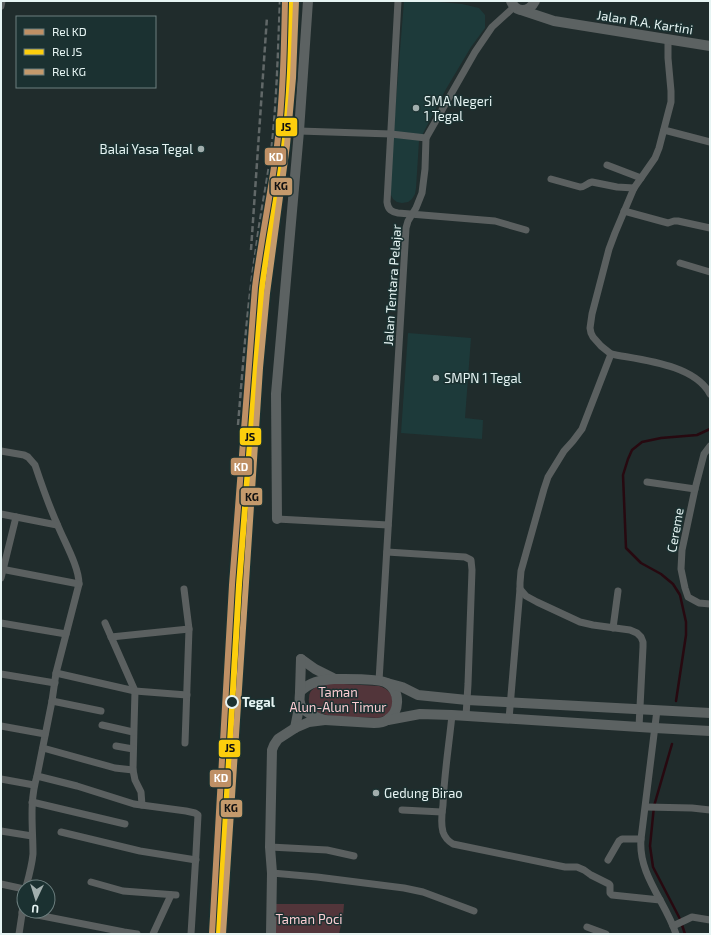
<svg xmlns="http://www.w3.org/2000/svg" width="711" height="935" viewBox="0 0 711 935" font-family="'Exo 2',sans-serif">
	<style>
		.built { fill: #1d3a3a }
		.green { fill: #52353a }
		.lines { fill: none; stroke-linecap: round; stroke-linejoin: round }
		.stream { stroke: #270910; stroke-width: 2.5 }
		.street { stroke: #5b6060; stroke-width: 7 }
		.secondary { stroke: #5c6262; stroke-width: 10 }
		.rail { stroke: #616868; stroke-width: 2.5; stroke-dasharray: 6 3; stroke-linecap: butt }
		.rail-1-casing { stroke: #1b3131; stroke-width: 9 }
		.rail-2-casing { stroke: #1b3131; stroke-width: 9 }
		.rail-3-casing { stroke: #1b3131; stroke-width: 9 }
		.rail-1 { stroke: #bf9065; stroke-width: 6 }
		.rail-2 { stroke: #fcce0d; stroke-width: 6 }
		.rail-3 { stroke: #c49a6c; stroke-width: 6 }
		.poi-dot { fill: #a1aead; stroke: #1b3131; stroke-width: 1.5 }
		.stop-dot { fill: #1b3131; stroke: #e6f4f3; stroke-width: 2 }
		.labels { text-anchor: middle; stroke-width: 3; stroke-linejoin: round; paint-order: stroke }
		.street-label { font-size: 13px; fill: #e6f4f3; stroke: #1b3131 }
		.poi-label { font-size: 13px; fill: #e6f4f3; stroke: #1b3131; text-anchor: start }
		.park-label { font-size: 13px; fill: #fbccd2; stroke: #1b3131 }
		.stop-label { font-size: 13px; font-weight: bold; fill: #e6f4f3; stroke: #1b3131; text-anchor: start }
		.line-badge { stroke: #1b3131; stroke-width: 1.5 }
		.badge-label { font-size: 11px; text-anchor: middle; font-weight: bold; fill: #fff }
		.pale-badge-label { font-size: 11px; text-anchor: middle; font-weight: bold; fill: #111 }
	</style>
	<rect width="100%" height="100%" fill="#202c2c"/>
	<!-- built -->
	<g class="built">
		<polygon points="404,1 427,1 462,4 479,8 485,15 485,28 471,47 446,89 419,141 416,188 415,194 412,199 408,202 402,203 397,202 393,199 390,193 389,187"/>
		<polygon points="408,333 471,338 465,418 483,420 482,439 401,433"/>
	</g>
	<!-- green -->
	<g class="green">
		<path d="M 326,683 L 379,686 C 399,691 397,716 377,718 C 364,717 325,718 315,711 C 311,709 308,703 309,698 C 309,688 318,686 326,683 Z"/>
		<polygon points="275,904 344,904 343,916 339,934 274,934"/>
	</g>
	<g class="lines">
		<!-- stream -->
		<g class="stream">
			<polyline points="676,701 686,635 686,622 680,595 673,584 661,574 641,563 626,548 623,475 628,459 632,450 642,442 661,438 697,435 710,429"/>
			<polyline points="672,744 654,806 650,846 653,867 680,919 685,934"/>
		</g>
		<!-- street -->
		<g class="street">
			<path d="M 398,1 L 387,202 C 388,210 392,212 398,213 L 495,221 L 526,230"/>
			<polyline points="1,6 2,1"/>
			<polyline points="664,130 710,142"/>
			<polyline points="299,131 391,134 426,138"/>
			<polyline points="607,165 641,178"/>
			<path d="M 551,179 L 580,187 C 585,187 587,183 592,182 L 617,187 L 634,188"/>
			<polyline points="624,211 668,223 674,221 678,221 710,228"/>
			<polyline points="680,263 710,272"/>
			<path d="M 611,354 C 641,360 694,364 710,394"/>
			<polyline points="710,446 704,454 695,489 682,550 681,569 685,588 688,597 699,603 710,604"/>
			<path d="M 1,451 L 24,455 L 28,457 L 35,465 C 42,486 49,506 58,526 C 65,543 79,567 79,584 L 56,673 L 52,701 L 37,776 C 29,802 33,828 33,854 C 32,865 29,876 26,887"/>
			<polyline points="647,482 695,489"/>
			<polyline points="1,514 57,525"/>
			<polyline points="277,519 388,525"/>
			<polyline points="387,552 465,557 471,560 472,570 468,684 466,716"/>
			<polyline points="1,569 79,584"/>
			<polyline points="1,578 16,517"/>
			<polyline points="184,589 189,629 185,743"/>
			<polyline points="1,623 66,634"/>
			<polyline points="105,623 135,691 134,727 133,770 135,780 141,792 142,805"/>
			<polyline points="613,628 618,591"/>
			<polyline points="111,637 189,629"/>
			<polyline points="56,673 135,691 187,695"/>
			<polyline points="1,674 55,683"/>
			<polyline points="379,681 406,228 408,221 416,208 422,193 425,169 426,138 475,52 492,27 514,7"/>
			<polyline points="52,701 101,711"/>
			<path d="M 657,710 L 641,839 C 638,875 666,902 676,934"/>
			<path d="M 452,715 C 449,745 444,775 443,805 C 442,812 441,825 443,832 C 445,838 448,841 453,844 L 565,867 L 577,867 L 584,870 L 591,875 L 609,884 L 610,885 L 610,893 L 612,895 L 660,900"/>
			<polyline points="509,719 520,589"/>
			<polyline points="102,725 133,732"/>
			<polyline points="1,726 45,734"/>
			<polyline points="639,727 643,647 643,642 641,637 637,633 630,630 593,625 580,622 537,602 526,596 520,589 520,583 521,571 544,489 548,477 564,451 573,441 582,429 611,354 601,346 593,337 591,333 590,328 592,314 609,249 615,233 634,188 655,158 659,148 671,102 671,91 668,58 668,39"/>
			<polyline points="116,746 133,749"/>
			<polyline points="43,748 115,768 133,770"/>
			<polyline points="37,776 77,786 134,804 186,811 195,813 198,815 196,853 191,934"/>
			<polyline points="1,779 34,785"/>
			<polyline points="32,802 125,824"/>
			<polyline points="646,807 692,808 710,810"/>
			<polyline points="402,810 442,812"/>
			<polyline points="1,831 32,836"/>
			<polyline points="61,832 140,851 196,860"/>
			<polyline points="270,847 327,850 354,856"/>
			<polyline points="608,860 619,841 622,839 641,839"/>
			<polyline points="272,873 317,877 404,888 423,892 474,911"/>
			<polyline points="91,882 123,891 176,895"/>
			<polyline points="1,884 24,889"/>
			<polyline points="22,912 124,932 137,934"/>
			<polyline points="673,926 692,917 710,920"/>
			<polyline points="587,927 606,934"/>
			<polyline points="19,934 24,901"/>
			<polyline points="153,934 171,895"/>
		</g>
		<!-- secondary -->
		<g class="secondary">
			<path d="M 511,1 C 516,13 529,13 535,1"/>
			<polyline points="521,10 554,21 710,46"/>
			<polyline points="277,519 276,394 299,131 308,1"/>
			<polyline points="301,659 315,669 333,678"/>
			<path d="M 334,679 C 346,679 379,678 387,683 C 401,692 400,712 387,720 C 383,723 379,723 374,723 L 325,720 C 317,718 302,712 300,703 C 299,700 300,695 300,692 C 309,682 321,680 334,679 Z"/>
			<polyline points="387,683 402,687 418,695 467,700 710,713"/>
			<polyline points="300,692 301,659"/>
			<polyline points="388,720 420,714 452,715 655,728 710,731"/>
			<polyline points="295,728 300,703"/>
			<polyline points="271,934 272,873 270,847 272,750 274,745 278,739 295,728 309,722 325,720"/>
		</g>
		<!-- rail -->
		<g class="rail">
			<polyline points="251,250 267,17"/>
			<path d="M 238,425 C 243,366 247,307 256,249 C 260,214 268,179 272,144 C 277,96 278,49 280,1"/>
		</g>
		<!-- rail-1 casing -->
		<g class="rail-1-casing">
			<path id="rail-1" d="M 212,934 L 232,585 L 255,287 C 261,240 271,193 277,146 C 283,98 284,49 285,1"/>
		</g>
		<!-- rail-2 casing -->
		<g class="rail-2-casing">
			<path id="rail-2" d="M 219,934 L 239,585 L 262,288 C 268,240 278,194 284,147 C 290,98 291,50 292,1"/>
		</g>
		<!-- rail-3 casing -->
		<g class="rail-3-casing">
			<polyline id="rail-3" points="223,934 260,368 267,293 287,145 293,78 296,1"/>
		</g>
		<!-- rail-1 -->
		<use href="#rail-1" class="rail-1"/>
		<!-- rail-2 -->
		<use href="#rail-2" class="rail-2"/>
		<!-- rail-3 -->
		<use href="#rail-3" class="rail-3"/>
	</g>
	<!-- markers -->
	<g class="poi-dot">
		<circle cx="416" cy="108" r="4"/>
		<circle cx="201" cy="149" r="4"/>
		<circle cx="436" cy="378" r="4"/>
		<circle cx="376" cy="793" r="4"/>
	</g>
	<circle class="stop-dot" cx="232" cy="702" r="6"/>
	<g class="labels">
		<!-- street labels -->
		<g class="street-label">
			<text transform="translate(645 22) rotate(9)" y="5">Jalan R.A. Kartini</text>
			<text transform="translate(392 285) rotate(-86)" y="5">Jalan Tentara Pelajar</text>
			<text transform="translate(675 530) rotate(-80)" y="5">Cereme</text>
		</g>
		<!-- poi labels -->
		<g class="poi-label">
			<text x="424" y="106">SMA Negeri<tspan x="424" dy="15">1 Tegal</tspan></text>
			<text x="193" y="154" text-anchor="end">Balai Yasa Tegal</text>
			<text x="444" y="383">SMPN 1 Tegal</text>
			<text x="384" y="798">Gedung Birao</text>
		</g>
		<!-- park labels -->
		<g class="park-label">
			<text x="338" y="697">Taman<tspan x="338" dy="15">Alun-Alun Timur</tspan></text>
			<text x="309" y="924">Taman Poci</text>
		</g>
		<!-- stop labels -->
		<g class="stop-label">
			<text x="242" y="707">Tegal</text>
		</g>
	</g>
	<g class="line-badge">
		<rect x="275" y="117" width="23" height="20" rx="4" fill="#fcce0d"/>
		<rect x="264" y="147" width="23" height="19" rx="4" fill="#bf9065"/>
		<rect x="270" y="177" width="23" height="19" rx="4" fill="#c49a6c"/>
		<rect x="239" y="427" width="23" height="19" rx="4" fill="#fcce0d"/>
		<rect x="230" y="457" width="23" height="19" rx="4" fill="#bf9065"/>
		<rect x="240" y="487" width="23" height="19" rx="4" fill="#c49a6c"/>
		<rect x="218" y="739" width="23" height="19" rx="4" fill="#fcce0d"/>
		<rect x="209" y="769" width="23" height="19" rx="4" fill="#bf9065"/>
		<rect x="220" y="799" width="23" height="19" rx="4" fill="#c49a6c"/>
	</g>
	<g class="badge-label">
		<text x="276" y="161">KD</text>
		<text x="241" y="471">KD</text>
		<text x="221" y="782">KD</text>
	</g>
	<g class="pale-badge-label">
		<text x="286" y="131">JS</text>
		<text x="281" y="190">KG</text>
		<text x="250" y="441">JS</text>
		<text x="252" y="501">KG</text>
		<text x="230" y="752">JS</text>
		<text x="231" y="812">KG</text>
	</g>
	<!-- border -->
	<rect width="711" height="935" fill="none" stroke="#e6f4f3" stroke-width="4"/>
	<!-- legend -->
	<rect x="16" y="16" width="140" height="72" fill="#1b3131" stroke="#6c7f7f"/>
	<rect x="24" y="29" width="20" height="6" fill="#bf9065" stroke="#6c7f7f"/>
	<text x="52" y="36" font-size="12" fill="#e6f4f3">Rel KD</text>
	<rect x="24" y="49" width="20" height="6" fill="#fcce0d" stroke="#6c7f7f"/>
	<text x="52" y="56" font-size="12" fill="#e6f4f3">Rel JS</text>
	<rect x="24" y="69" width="20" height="6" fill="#c49a6c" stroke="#6c7f7f"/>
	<text x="52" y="76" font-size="12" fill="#e6f4f3">Rel KG</text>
	<!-- north arrow -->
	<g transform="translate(36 899) rotate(184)"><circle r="19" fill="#1b3131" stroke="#6c7f7f"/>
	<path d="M0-3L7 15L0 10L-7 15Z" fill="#a1aead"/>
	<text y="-6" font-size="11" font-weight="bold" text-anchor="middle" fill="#e6f4f3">U</text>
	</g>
</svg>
